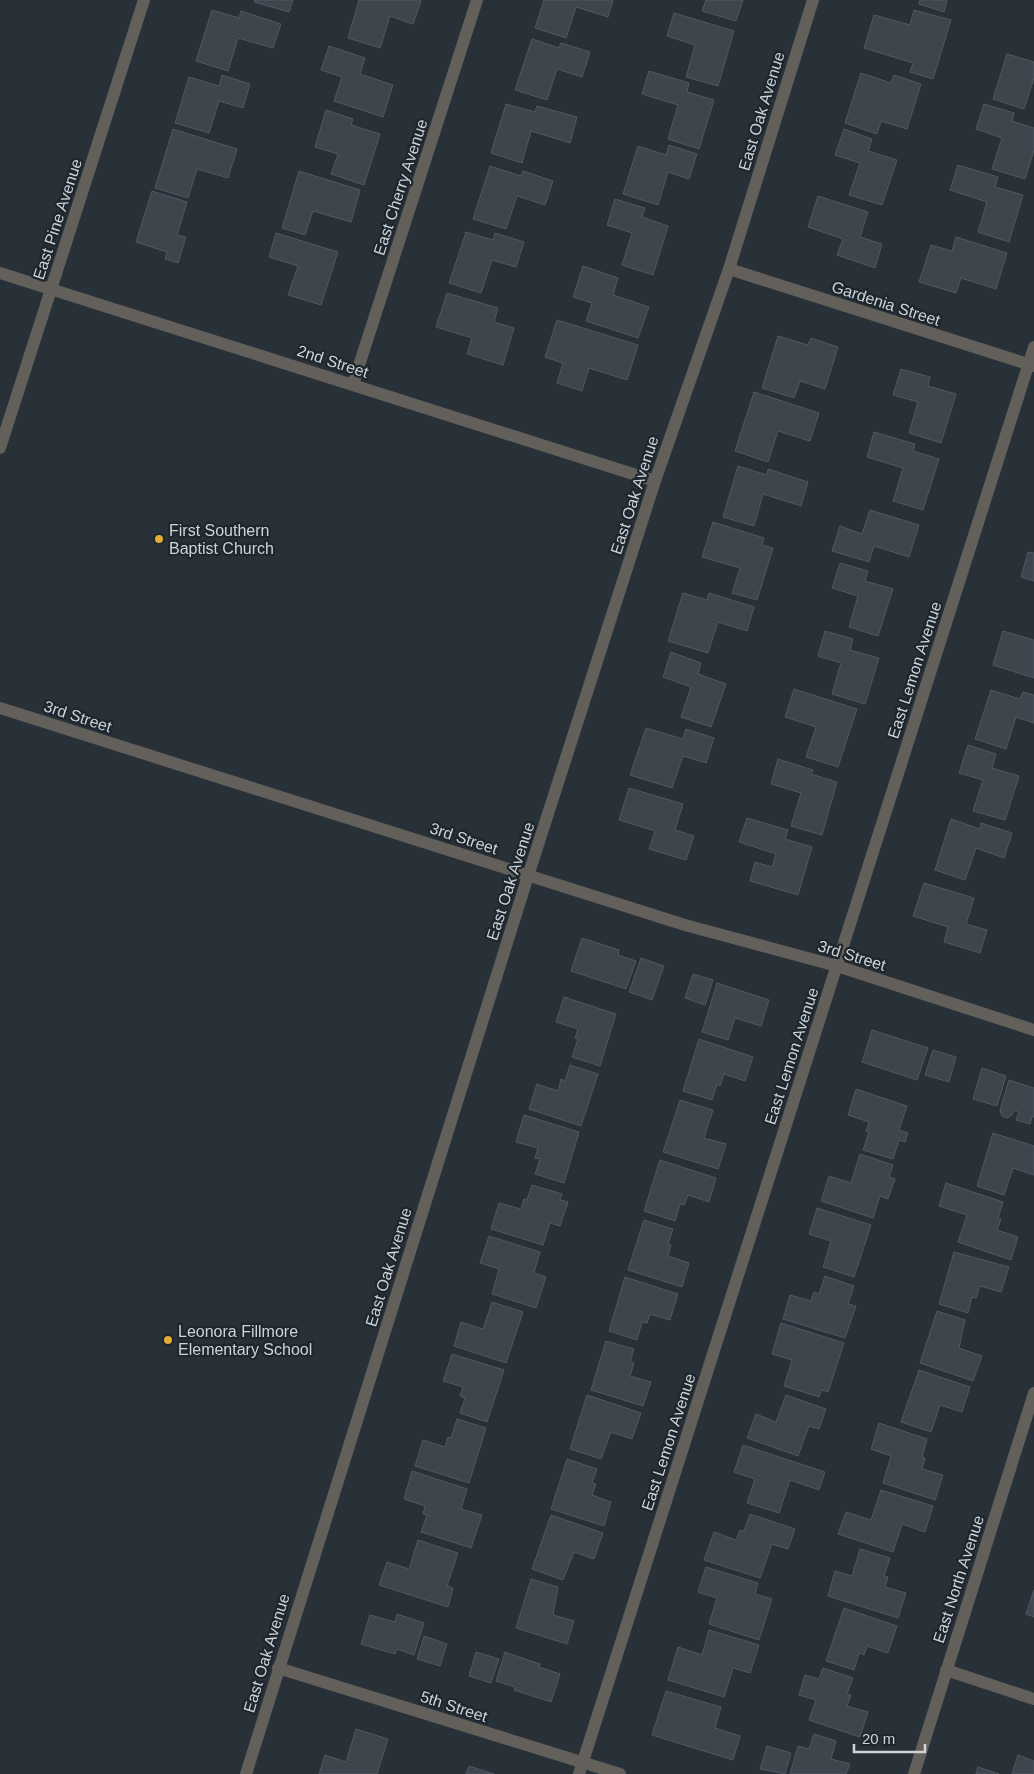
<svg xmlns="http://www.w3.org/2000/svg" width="1034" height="1774" viewBox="0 0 1034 1774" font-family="Helvetica,sans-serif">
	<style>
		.building { fill: #3d454d; stroke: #505962 }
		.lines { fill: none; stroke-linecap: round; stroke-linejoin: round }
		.minor { stroke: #63605b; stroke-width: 12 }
		.tertiary { stroke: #63605b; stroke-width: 12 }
		.poi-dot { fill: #e4ae35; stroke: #1e262e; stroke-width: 2 }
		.labels { text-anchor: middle; stroke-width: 4.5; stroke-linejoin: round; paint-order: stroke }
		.street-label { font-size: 16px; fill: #ced3d8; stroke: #1e262e }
		.poi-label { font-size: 16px; fill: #ced3d8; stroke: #1e262e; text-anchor: start }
	</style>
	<rect width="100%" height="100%" fill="#283038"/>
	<!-- building -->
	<g class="building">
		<polygon points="255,0 293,0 289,12 254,2"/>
		<polygon points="359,0 419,0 421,1 413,24 390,16 380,48 348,38"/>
		<polygon points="544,0 613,0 608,17 576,7 566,38 535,28"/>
		<polygon points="706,0 743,0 736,21 702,11"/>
		<polygon points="920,0 947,0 944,12 919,4"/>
		<polygon points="212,10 239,18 241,11 281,24 273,48 238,38 228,71 196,61"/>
		<polygon points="914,10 951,20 933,79 910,72 913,63 864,48 874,15 910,25"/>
		<polygon points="674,13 734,31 718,86 686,77 695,45 667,36"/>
		<polygon points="532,39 559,48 561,43 590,52 582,77 557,69 547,100 515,90"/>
		<polygon points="329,46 365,58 360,74 393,85 383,117 334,101 342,77 321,70"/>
		<polygon points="1007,54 1034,62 1034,78 1024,109 993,99"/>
		<polygon points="649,71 689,83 687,92 714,100 699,149 668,139 678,105 642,94"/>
		<polygon points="861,73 891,83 894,75 921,84 907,129 881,121 877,134 845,123"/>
		<polygon points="222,75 250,84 243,108 219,101 209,133 175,123 189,77 219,86"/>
		<polygon points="506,104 535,112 537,106 577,117 570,143 531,131 522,163 491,153"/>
		<polygon points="984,104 1014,113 1012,121 1034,128 1034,150 1025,179 992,169 1002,138 976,129"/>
		<polygon points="326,110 353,119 351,125 380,134 364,185 331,174 338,154 315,147"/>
		<polygon points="173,129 237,149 228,178 197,169 188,198 155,188"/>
		<polygon points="844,129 872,139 868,151 897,160 882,205 849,195 860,163 835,155"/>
		<polygon points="669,145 697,154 689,179 668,172 658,205 623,194 638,146 666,155"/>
		<polygon points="958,165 998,177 995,187 1023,195 1009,242 978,232 987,202 950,190"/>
		<polygon points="490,166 521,176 523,171 553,181 545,205 517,196 506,229 473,219"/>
		<polygon points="299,171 360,190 351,222 313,211 305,235 282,228"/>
		<polygon points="152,191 187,202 177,235 186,237 178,263 165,259 167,252 136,242"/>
		<polygon points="818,196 868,212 860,237 882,244 875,268 837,255 843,239 808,227"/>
		<polygon points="615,199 645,208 642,217 668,226 653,275 622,265 632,233 607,225"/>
		<polygon points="466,232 493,240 495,233 524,242 516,267 492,260 481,293 449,283"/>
		<polygon points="276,233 338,252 321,305 288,295 298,266 269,257"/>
		<polygon points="956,237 1007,253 996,289 961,278 956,293 919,282 931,245 952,251"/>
		<polygon points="583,266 618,278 613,295 649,307 638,338 586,321 592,303 573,297"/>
		<polygon points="447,293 498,308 494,322 514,328 503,365 467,354 472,338 436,327"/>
		<polygon points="557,320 638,345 627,380 589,368 582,391 557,383 563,363 545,357"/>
		<polygon points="778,336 808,345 811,338 838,347 825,389 800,381 794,398 762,388"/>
		<polygon points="901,369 930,377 928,386 956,394 941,443 909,433 918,402 893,395"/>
		<polygon points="754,392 819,413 810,441 778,431 768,462 735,451"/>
		<polygon points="874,432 915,444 913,451 939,459 923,510 893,501 903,468 867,457"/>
		<polygon points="738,466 767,475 768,469 808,482 801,506 763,494 754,526 723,517"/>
		<polygon points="870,510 919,525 909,557 874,546 869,562 832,551 840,526 862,534"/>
		<polygon points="713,522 764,538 762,545 773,548 757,600 732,593 740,568 702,557"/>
		<polygon points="1028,552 1034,553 1034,581 1021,577"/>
		<polygon points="840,563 868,571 865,581 893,589 878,636 849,627 858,596 832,588"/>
		<polygon points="683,593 707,600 709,593 754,607 747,631 718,622 708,653 668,641"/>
		<polygon points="825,631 853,639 850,650 879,658 865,704 832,694 841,663 818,656"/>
		<polygon points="1003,631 1034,640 1034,678 993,665"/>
		<polygon points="671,652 701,663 698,674 726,684 711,727 681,717 691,687 663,677"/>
		<polygon points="794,689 857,709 838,767 806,757 816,727 785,717"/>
		<polygon points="991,690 1020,699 1023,692 1034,695 1034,723 1016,717 1006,749 975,739"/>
		<polygon points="646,728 683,739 686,729 714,738 706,763 683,756 672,788 630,775"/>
		<polygon points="968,745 996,754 992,768 1019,776 1005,820 973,811 983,780 959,773"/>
		<polygon points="778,759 813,770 811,774 837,782 822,835 791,826 801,793 771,784"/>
		<polygon points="629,788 683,804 675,830 694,836 686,860 649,849 655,831 619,820"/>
		<polygon points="747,818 788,830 785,839 812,847 798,895 750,881 755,862 772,867 776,854 739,842"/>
		<polygon points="951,819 980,829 981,823 1012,833 1004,858 976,848 965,880 935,870"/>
		<polygon points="924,883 974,898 966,924 987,930 980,953 944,942 948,927 913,916"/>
		<polygon points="582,938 619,950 618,955 636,961 626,989 571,971"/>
		<polygon points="641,958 664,966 652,1000 629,992"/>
		<polygon points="693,974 713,980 705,1005 685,998"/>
		<polygon points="717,983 769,1000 761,1026 735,1018 728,1040 702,1032"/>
		<polygon points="564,997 616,1014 600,1066 572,1057 578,1039 575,1038 578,1029 556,1022"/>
		<polygon points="872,1030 928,1048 917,1080 862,1062"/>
		<polygon points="699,1039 753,1057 745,1081 724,1074 720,1086 717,1084 712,1100 683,1091"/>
		<polygon points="933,1050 956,1057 949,1082 925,1075"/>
		<polygon points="570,1065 598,1074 581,1126 529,1109 537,1084 558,1091 561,1079 565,1081"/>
		<polygon points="982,1068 1006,1076 997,1106 973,1099"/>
		<polygon points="1009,1080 1034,1088 1034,1117 1032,1117 1030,1124 1016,1120 1019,1112 1014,1110 1012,1115 1007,1118 1002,1116 1000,1110"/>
		<polygon points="856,1089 907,1106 899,1130 908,1133 905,1142 899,1140 893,1159 863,1150 869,1132 866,1131 869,1122 848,1115"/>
		<polygon points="680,1100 713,1110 704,1138 726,1144 718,1169 663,1152"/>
		<polygon points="524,1115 579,1132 564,1183 535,1174 540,1159 535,1158 538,1148 516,1142"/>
		<polygon points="993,1133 1034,1146 1034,1175 1013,1168 1004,1195 977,1186"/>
		<polygon points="860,1154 893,1165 889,1177 895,1179 888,1199 880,1196 873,1218 821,1201 829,1176 851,1183"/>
		<polygon points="660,1160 716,1178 709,1202 688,1195 684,1205 680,1204 675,1221 644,1211"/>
		<polygon points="946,1183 1003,1202 998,1218 1001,1219 997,1230 1018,1237 1011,1260 958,1242 967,1215 939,1206"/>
		<polygon points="532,1185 562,1194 560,1200 568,1202 560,1226 550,1223 543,1245 491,1229 499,1203 521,1209 524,1199 527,1200"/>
		<polygon points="817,1208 871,1225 854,1277 823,1267 831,1241 809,1234"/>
		<polygon points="644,1220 673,1229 668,1244 671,1245 668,1256 689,1263 682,1287 628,1270"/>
		<polygon points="489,1236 540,1252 534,1273 546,1277 536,1308 492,1294 499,1269 480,1263"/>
		<polygon points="954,1252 1009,1267 1001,1292 980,1286 976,1298 972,1297 968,1313 939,1304"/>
		<polygon points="825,1276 854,1286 848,1304 856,1306 845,1338 783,1319 790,1295 811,1301 814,1292 819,1294"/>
		<polygon points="625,1277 678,1294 670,1320 650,1314 647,1323 642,1322 637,1340 609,1331"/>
		<polygon points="492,1302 523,1312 506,1363 454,1346 461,1322 483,1329"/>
		<polygon points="937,1311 965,1320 959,1348 982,1356 973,1381 920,1363"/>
		<polygon points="781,1323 844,1343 828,1392 821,1390 819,1397 784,1386 792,1360 772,1354"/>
		<polygon points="606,1341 634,1349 630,1362 634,1363 630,1376 651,1382 643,1406 591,1390"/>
		<polygon points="452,1354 504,1370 487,1422 460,1413 465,1398 460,1396 463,1387 443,1381"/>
		<polygon points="919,1370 970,1387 962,1412 940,1405 931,1432 901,1422"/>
		<polygon points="587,1395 641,1413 632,1439 611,1432 601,1459 570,1449"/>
		<polygon points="786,1395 826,1409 819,1429 809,1426 798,1456 747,1438 756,1414 776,1422"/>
		<polygon points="457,1419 486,1428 469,1483 415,1466 423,1440 445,1447 448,1437 451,1438"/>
		<polygon points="879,1423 927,1439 922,1457 925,1458 922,1469 943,1475 935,1500 883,1483 891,1456 871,1449"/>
		<polygon points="743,1445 825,1472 819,1490 790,1480 779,1513 747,1503 755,1479 734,1472"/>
		<polygon points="567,1459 597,1469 592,1483 596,1484 592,1495 611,1502 604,1526 551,1509"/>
		<polygon points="412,1471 467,1489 461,1509 482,1515 471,1548 421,1532 427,1515 423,1514 425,1506 404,1499"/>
		<polygon points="881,1490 933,1506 925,1532 902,1524 893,1552 838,1534 846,1512 871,1520"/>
		<polygon points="750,1514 795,1529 788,1549 772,1544 760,1578 704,1560 714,1532 736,1540 740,1530 744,1531"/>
		<polygon points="551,1515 603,1533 594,1559 574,1552 563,1580 532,1569"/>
		<polygon points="418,1540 458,1553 447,1586 453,1588 448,1607 379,1585 387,1562 409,1569"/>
		<polygon points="860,1549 890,1558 884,1576 888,1577 885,1587 906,1593 898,1618 828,1596 835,1571 852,1576"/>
		<polygon points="706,1567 758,1583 755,1594 772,1599 759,1640 709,1624 717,1598 698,1592"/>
		<polygon points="531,1579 558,1587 553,1615 574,1621 567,1644 516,1628"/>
		<polygon points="1034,1590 1034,1617 1026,1614"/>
		<polygon points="844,1608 897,1626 888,1653 867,1646 864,1655 859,1653 854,1670 826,1661"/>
		<polygon points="397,1614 424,1623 414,1655 397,1649 395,1654 361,1644 370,1615 395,1622"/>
		<polygon points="709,1630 759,1645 750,1673 733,1668 724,1697 668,1680 678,1647 702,1655"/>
		<polygon points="424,1636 447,1644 440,1666 417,1659"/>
		<polygon points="476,1652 499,1659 491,1683 469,1676"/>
		<polygon points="505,1652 540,1664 539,1667 560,1674 551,1702 514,1690 515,1687 496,1681"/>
		<polygon points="823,1668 853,1678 847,1694 851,1695 847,1706 868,1712 860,1737 809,1720 816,1700 799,1695 805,1675 819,1679"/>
		<polygon points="666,1691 721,1707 715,1728 740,1736 733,1760 652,1735"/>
		<polygon points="356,1729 388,1739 377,1774 319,1774 325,1755 346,1762"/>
		<polygon points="814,1734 836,1741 831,1759 850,1764 846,1774 790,1774 798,1746 809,1749"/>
		<polygon points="767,1746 791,1753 785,1774 760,1769"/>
		<polygon points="1018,1755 1034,1761 1034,1774 1012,1774"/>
		<polygon points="469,1766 494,1774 466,1774"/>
		<polygon points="978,1767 999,1774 976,1774"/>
	</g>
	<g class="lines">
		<!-- minor -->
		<g class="minor">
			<polyline points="729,269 1034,366"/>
			<polyline points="0,273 655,481"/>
			<polyline points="353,384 477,0"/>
			<polyline points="0,448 144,0"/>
			<polyline points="0,708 685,925 837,966 1034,1030"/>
			<polyline points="278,1668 620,1774"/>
			<polyline points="946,1670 1034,1699"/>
			<polyline points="246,1774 528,876 655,481 729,269 813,0"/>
			<polyline points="579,1774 1034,347"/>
		</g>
		<!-- tertiary -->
		<polyline class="tertiary" points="914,1774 1034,1393"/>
	</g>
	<!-- markers -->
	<g class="poi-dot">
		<circle cx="159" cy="539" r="5"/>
		<circle cx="168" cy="1340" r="5"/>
	</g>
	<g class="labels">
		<!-- street labels -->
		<g class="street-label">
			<text transform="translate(761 111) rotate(-73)" y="6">East Oak Avenue</text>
			<text transform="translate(400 187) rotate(-72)" y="6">East Cherry Avenue</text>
			<text transform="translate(57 219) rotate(-72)" y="6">East Pine Avenue</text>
			<text transform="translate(886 303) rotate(18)" y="6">Gardenia Street</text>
			<text transform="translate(333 361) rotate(18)" y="6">2nd Street</text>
			<text transform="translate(634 495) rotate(-72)" y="6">East Oak Avenue</text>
			<text transform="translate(914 670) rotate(-72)" y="6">East Lemon Avenue</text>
			<text transform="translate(78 716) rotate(18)" y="6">3rd Street</text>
			<text transform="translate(464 838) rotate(18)" y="6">3rd Street</text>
			<text transform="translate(510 881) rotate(-72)" y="6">East Oak Avenue</text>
			<text transform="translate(852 955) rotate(17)" y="6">3rd Street</text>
			<text transform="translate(791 1056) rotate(-72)" y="6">East Lemon Avenue</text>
			<text transform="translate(388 1267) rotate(-73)" y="6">East Oak Avenue</text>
			<text transform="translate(668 1442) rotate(-72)" y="6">East Lemon Avenue</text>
			<text transform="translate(958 1579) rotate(-72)" y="6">East North Avenue</text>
			<text transform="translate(266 1653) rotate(-73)" y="6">East Oak Avenue</text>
			<text transform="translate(454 1706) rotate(18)" y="6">5th Street</text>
		</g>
		<!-- poi labels -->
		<g class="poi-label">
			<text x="169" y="536">First Southern<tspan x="169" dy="18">Baptist Church</tspan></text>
			<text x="178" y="1337">Leonora Fillmore<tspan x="178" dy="18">Elementary School</tspan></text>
		</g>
	</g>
	<!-- scale -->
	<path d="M854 1744v8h71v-8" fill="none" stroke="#ced3d8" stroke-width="2.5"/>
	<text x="862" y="1744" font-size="15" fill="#ced3d8" stroke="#1e262e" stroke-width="4" paint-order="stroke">20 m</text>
</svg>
